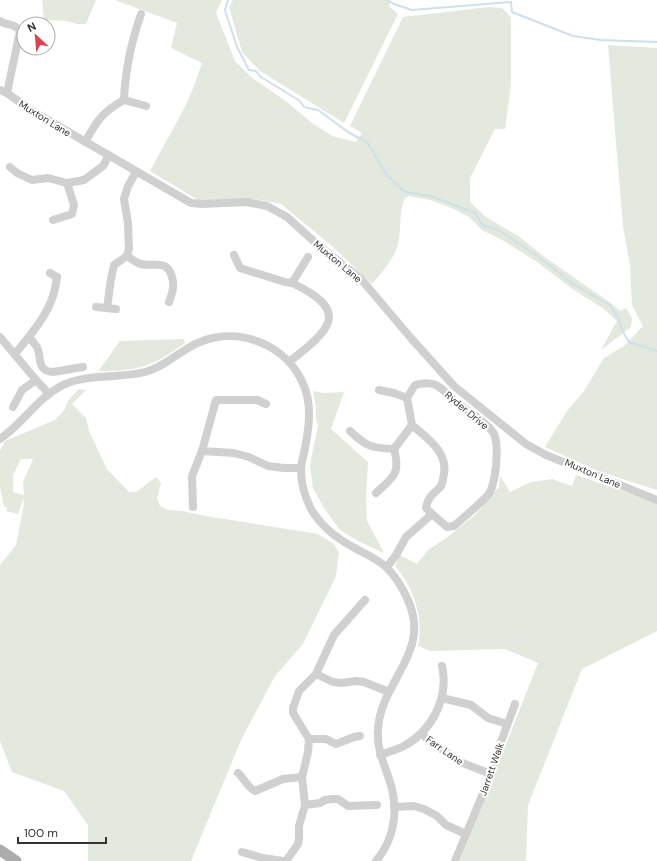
<svg xmlns="http://www.w3.org/2000/svg" width="657" height="861" viewBox="0 0 657 861" font-family="'DM Sans',sans-serif">
	<style>
		.green { fill: #e3e9dd; fill-rule: evenodd }
		.lines { fill: none; stroke-linecap: round; stroke-linejoin: round }
		.stream { stroke: #cee0ea; stroke-width: 2 }
		.minor { stroke: #d0d0d0; stroke-width: 8 }
		.major { stroke: #ababab; stroke-width: 11 }
		.labels { text-anchor: middle; stroke-width: 4; stroke-linejoin: round; paint-order: stroke }
		.street-label { font-size: 10px; fill: #333; stroke: #fff }
	</style>
	<rect width="100%" height="100%" fill="#fff"/>
	<!-- green -->
	<g class="green">
		<polygon points="42,0 96,0 86,24 77,24 67,21 44,20"/>
		<path d="M 115,0 L 222,0 L 216,13 L 235,61 L 251,77 L 287,102 L 312,123 L 332,136 L 356,142 L 362,133 L 350,126 L 403,17 L 489,7 L 502,8 L 511,17 L 511,85 L 505,129 L 495,129 L 470,178 L 470,202 L 486,217 L 518,236 L 546,258 L 612,304 L 620,311 L 626,308 L 632,318 L 631,327 L 601,350 L 617,321 L 604,309 L 574,290 L 537,262 L 504,241 L 482,230 L 469,217 L 454,209 L 430,200 L 409,196 L 405,198 C 398,213 402,228 398,244 C 396,256 380,275 372,284 L 332,246 L 281,204 L 254,199 L 198,200 L 150,171 L 186,105 L 194,86 L 202,63 L 171,48 L 177,23 Z"/>
		<polygon points="233,0 391,0 389,6 398,14 344,123 260,71 242,52 229,7"/>
		<polygon points="608,45 657,48 657,490 598,471 545,447 567,411 584,391 604,358 624,346 643,326 632,305 630,265 623,227"/>
		<path d="M 183,339 L 185,343 C 153,366 139,371 100,371 L 99,370 L 120,341 Z"/>
		<path d="M 79,389 L 86,390 L 72,404 L 86,418 L 89,431 L 107,469 L 129,492 L 136,492 L 156,477 L 161,483 L 157,499 L 160,506 L 168,510 L 182,511 L 206,516 L 318,534 L 334,544 L 339,552 L 336,576 L 303,644 L 275,676 L 241,740 L 191,861 L 88,861 L 88,825 L 64,791 L 12,772 L 0,741 L 0,565 L 16,545 L 23,510 L 24,498 L 18,514 L 6,511 L 7,507 L 4,507 L 0,487 L 0,451 L 5,441 L 55,420 L 65,409 L 68,401 ZM 21,459 L 33,459 L 23,482 L 24,495 L 13,492 L 13,475 Z"/>
		<polygon points="313,391 324,393 344,392 331,429 368,462 366,497 367,521 384,553 358,541 340,530 324,508 313,488 310,465 318,425 316,419 316,407"/>
		<path d="M 576,475 L 657,503 L 657,631 L 582,669 L 528,805 L 526,861 L 460,861 L 538,663 L 505,649 L 430,651 L 418,646 C 424,619 414,587 395,566 L 400,555 L 417,564 L 428,550 L 446,538 L 475,515 L 499,487 L 500,476 L 510,492 L 531,482 L 552,479 L 572,486 Z"/>
	</g>
	<g class="lines">
		<!-- stream -->
		<g class="stream">
			<polyline points="228,0 225,10 237,47 249,70 256,71 261,77 300,101 304,107 318,110 348,132 368,143 386,174 405,192 431,196 475,213 483,225 500,231 539,257 573,284 610,305 618,317 623,332 629,342 657,351"/>
			<polyline points="387,0 394,4 412,10 511,2 512,12 573,36 601,40 657,42"/>
		</g>
		<!-- minor -->
		<g class="minor">
			<path d="M 141,14 C 131,43 125,70 124,100 L 146,106"/>
			<path d="M 0,21 C 7,26 15,23 20,31 L 7,93"/>
			<polyline points="0,90 7,93 29,109 191,203 202,204 246,202 267,206 287,217 318,245 361,279 410,337 454,386 526,444 546,455 657,500"/>
			<path d="M 85,142 C 97,121 102,112 124,100"/>
			<polyline points="10,167 17,173 32,180 48,178 67,183 84,180 103,166 109,155"/>
			<path d="M 136,172 L 128,186 L 124,199 L 128,223 L 129,249 L 127,256 C 130,258 134,261 138,263 C 151,269 167,257 172,277 C 175,286 172,294 169,302"/>
			<polyline points="53,220 72,214 74,205 67,183"/>
			<polyline points="234,255 240,268 285,282 292,283"/>
			<polyline points="50,273 57,277"/>
			<polyline points="96,307 116,309"/>
			<polyline points="107,308 111,279 114,265 127,256"/>
			<polyline points="0,337 36,380 22,390 13,407"/>
			<path d="M 29,337 C 31,340 35,344 37,347 C 42,357 36,371 53,372 L 83,367"/>
			<path d="M 15,354 C 29,336 46,318 53,296 C 55,290 56,284 57,277"/>
			<path d="M 289,362 C 330,330 352,311 292,283 L 308,257"/>
			<polyline points="36,380 49,394"/>
			<polyline points="266,404 257,400 216,400 202,451 234,453 249,457 268,466 284,468 301,468"/>
			<path d="M 412,425 C 427,438 448,452 444,474 C 443,478 443,483 441,486 C 433,495 428,496 426,508 L 432,514"/>
			<path d="M 350,431 C 367,447 371,448 394,449 L 412,425 L 407,398 L 394,393 L 379,390"/>
			<path d="M 0,439 C 22,424 37,399 61,386 C 86,373 118,379 145,372 C 165,367 180,350 200,342 C 240,326 288,345 304,386 C 312,406 309,427 305,448 C 304,455 301,463 301,470 C 301,483 305,497 311,509 C 321,526 336,538 353,547 C 365,554 378,559 387,568 C 396,577 402,587 407,598 C 433,652 381,680 378,729 C 376,751 387,769 392,789 C 398,815 393,841 376,861"/>
			<path d="M 376,493 C 393,477 401,474 394,449"/>
			<polyline points="193,507 192,476 202,451"/>
			<path d="M 387,567 L 396,555 L 406,537 L 432,514 L 447,527 L 454,526 C 465,516 478,506 488,495 C 496,485 500,443 493,432 C 484,420 469,412 457,403 C 441,389 438,379 415,385 L 407,398"/>
			<polyline points="316,674 334,635 365,600"/>
			<polyline points="442,698 471,705 488,718 507,724"/>
			<polyline points="422,734 431,742 460,762 491,774"/>
			<polyline points="309,739 326,739 336,744 354,737 360,736"/>
			<path d="M 380,755 C 388,752 396,750 404,746 C 432,731 449,698 442,666"/>
			<path d="M 238,773 C 244,778 247,787 255,791 L 283,779 L 302,777"/>
			<polyline points="305,805 320,803 325,800 332,799 338,799 348,806 377,805"/>
			<polyline points="394,807 414,806 424,809 437,816 446,825 466,834"/>
			<polyline points="242,852 263,858 283,861"/>
			<polyline points="286,861 298,844 299,839 299,826 305,805 302,777 308,752 309,739 293,713 293,708 299,691 316,674 333,682 341,683 356,681 364,682 389,692"/>
			<polyline points="455,861 491,774 498,750 515,704"/>
		</g>
		<!-- major -->
		<polyline class="major" points="0,850 16,861"/>
	</g>
	<g class="labels">
		<!-- street labels -->
		<g class="street-label">
			<text transform="translate(45 118) rotate(32)" y="4">Muxton Lane</text>
			<text transform="translate(338 261) rotate(40)" y="4">Muxton Lane</text>
			<text transform="translate(467 410) rotate(40)" y="4">Ryder Drive</text>
			<text transform="translate(593 473) rotate(23)" y="4">Muxton Lane</text>
			<text transform="translate(445 750) rotate(35)" y="4">Farr Lane</text>
			<text transform="translate(491 769) rotate(-71)" y="4">Jarrett Walk</text>
		</g>
	</g>
	<!-- north arrow -->
	<g transform="translate(36 36) rotate(334)"><circle r="19" fill="#ffffff" stroke="#adadad"/>
	<path d="M0-3L7 15L0 10L-7 15Z" fill="#dc4352"/>
	<text y="-6" font-size="11" font-weight="bold" text-anchor="middle" fill="#333333">N</text>
	</g>
	<!-- scale -->
	<path d="M18 837v6h88v-6" fill="none" stroke="#333333" stroke-width="2"/>
	<text x="24" y="837" font-size="12" fill="#333333" stroke="#ffffff" stroke-width="3" paint-order="stroke">100 m</text>
</svg>
